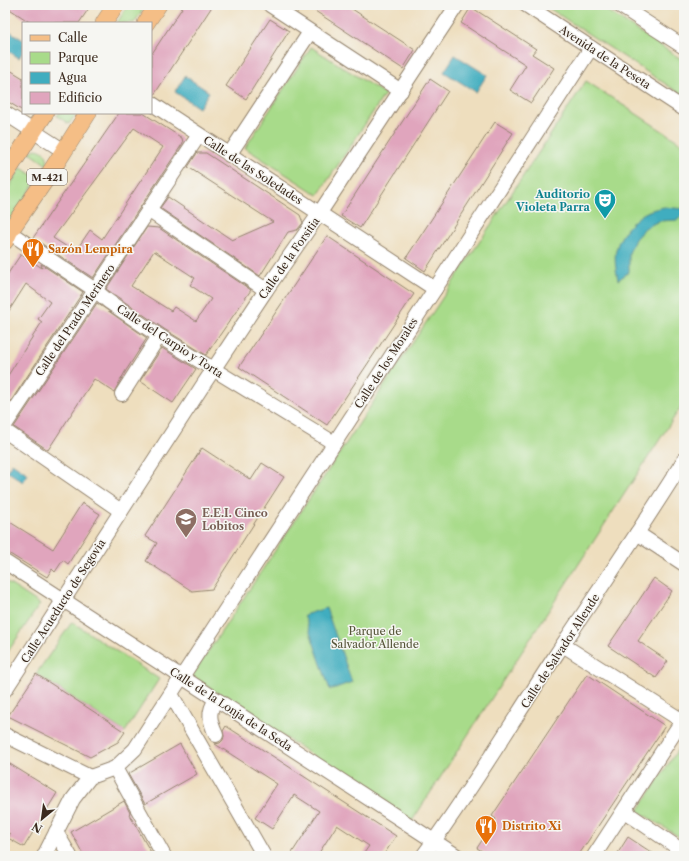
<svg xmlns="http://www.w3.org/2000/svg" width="689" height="861" viewBox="0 0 689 861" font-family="'Libre Caslon Text',serif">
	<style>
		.green { fill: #a8db8a; stroke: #728254 }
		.water { fill: #40adbf; stroke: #3e6c6e }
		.building { fill: #e0a5bd; fill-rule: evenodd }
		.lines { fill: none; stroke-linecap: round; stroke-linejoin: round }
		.minor-casing { stroke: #94846e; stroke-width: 16 }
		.major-casing { stroke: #94846e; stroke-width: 18 }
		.minor { stroke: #fff; stroke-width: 14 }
		.major { stroke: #f5be86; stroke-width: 17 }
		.labels { text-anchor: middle; stroke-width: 3; stroke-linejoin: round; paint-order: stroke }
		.shield { fill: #f6f6f2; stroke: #73675e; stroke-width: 1 }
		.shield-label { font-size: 10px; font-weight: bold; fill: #3b2a1e }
		.street-label { font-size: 11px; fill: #3b2a1e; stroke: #f6f6f2 }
		.culture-label { font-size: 11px; font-weight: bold; fill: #0d838f; stroke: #f6f6f2; text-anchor: end }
		.food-label { font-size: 11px; font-weight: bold; fill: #c56008; stroke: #f6f6f2; text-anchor: start }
		.education-label { font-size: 11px; font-weight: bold; fill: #785e54; stroke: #f6f6f2; text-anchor: start }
		.park-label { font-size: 11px; fill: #565639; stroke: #f6f6f2 }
	</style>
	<rect width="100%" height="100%" fill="#f6f6f2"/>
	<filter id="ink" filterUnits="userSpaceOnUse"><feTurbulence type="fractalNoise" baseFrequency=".025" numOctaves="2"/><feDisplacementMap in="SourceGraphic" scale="8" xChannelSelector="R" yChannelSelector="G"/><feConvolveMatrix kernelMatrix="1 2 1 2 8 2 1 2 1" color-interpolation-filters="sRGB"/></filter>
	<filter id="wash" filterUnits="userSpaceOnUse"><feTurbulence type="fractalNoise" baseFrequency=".012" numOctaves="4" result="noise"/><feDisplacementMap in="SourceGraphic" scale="16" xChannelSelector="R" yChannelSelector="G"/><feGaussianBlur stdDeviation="0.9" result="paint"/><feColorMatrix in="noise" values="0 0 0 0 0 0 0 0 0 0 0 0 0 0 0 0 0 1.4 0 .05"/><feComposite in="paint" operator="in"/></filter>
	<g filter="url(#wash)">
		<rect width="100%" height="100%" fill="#eedebe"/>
		<!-- green -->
		<g class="green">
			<polygon points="128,5 146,5 134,23 117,23"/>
			<polygon points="544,5 598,5 684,61 684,96"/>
			<polygon points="311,47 385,94 318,195 245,148"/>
			<polygon points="586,81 684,145 684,402 412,821 192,676"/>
			<polygon points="59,113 77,113 69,124 57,116"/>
			<path d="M 36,149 C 45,150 49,157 47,165 L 29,152 Z"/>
			<polygon points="21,168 38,178 5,229 5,193"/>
			<polygon points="5,581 40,604 5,656"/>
			<polygon points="72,622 159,679 125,732 36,674"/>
			<polygon points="684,740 684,840 638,811"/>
		</g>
		<!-- water -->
		<g class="water">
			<polygon points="5,28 23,40 23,51 19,58 5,49"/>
			<polygon points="455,55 487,75 476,92 444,72"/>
			<polygon points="185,76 209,92 199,108 175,92"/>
			<path d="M 664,207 L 684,209 L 684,212 L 678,220 L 659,221 L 645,228 L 635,239 L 629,253 L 629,272 L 618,280 C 616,270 614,260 616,250 C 620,234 634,217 649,211 C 654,209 659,208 664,207 Z"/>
			<polygon points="12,463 28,474 23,482 7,471"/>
			<polygon points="326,608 352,682 330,690 304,615"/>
		</g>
		<g id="blocks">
			<!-- building -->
			<g class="building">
				<polygon points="5,5 91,5 79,23 31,23 5,6"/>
				<polygon points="184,5 213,5 154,95 151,95 151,55"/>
				<polygon points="306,5 346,5 415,50 403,69"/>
				<polygon points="471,7 536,49 532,54 554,68 531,103 510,90 526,65 461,23"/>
				<polygon points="270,19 289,31 246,99 226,86"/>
				<polygon points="5,67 23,78 23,111 5,100"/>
				<polygon points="430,79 448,91 360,228 341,216"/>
				<path d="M 119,113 L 143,113 L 182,138 L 183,143 L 93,278 L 33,238 ZM 134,128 L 163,147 L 102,239 L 90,230 L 75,252 L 53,238 Z"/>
				<polygon points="495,122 513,133 425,271 406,258"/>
				<polygon points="197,153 206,153 300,215 303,223 297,230 288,232 260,276 160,208 168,197 232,240 273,222 188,167"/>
				<path d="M 147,227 L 159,228 L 251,290 L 206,355 L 164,329 L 106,289 ZM 154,251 L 195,278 L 190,285 L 211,299 L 196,321 L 174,307 L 171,311 L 131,286 Z"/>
				<polygon points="327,236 414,294 327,425 239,367"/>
				<polygon points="21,254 42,268 41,264 83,292 5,410 5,380 42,322 38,319 50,302 26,284 5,317 5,278"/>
				<polygon points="97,303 147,338 125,372 114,392 94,379 48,450 14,427"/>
				<polygon points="162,348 196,369 173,403 140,381"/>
				<polygon points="202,448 251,480 262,463 284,477 212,589 192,591 146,561 157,543 145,536"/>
				<polygon points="82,503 100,514 68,564 63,560 55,572 52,569 47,577 5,551 5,519 53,549"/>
				<polygon points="654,578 672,591 638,641 668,661 656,678 608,646"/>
				<polygon points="36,674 125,732 118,742 90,757 8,716"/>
				<polygon points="587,674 665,726 578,856 490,856 477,848 496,819 492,816"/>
				<polygon points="226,726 396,836 383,856 362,856 369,846 337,825 317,856 290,856 319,811 294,795 272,829 255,818 277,784 215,744 220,743 223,740 224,736 223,731"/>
				<polygon points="180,744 197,774 145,804 128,774"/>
				<polygon points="5,761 57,793 24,847 8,838 10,834 5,831"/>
				<polygon points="124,801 130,813 129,814 153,856 84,856 71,832"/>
				<polygon points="628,837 657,856 616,856"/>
			</g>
		</g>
	</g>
	<g filter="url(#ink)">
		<use href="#blocks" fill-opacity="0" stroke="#94846e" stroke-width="1"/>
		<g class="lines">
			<!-- minor casing -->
			<g class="minor-casing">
				<g id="minor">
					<polyline points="270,5 401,91"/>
					<polyline points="526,5 684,109"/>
					<polyline points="619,5 684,47"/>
					<polyline points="151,103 435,289"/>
					<polyline points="5,113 64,151"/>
					<polyline points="229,155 310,32"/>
					<polyline points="148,210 266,290"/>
					<polyline points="9,232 95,290 108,301 159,336 334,443"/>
					<polyline points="122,394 159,336"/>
					<polyline points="5,425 199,135"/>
					<polyline points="5,431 121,511"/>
					<polyline points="637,533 684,564"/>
					<polyline points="5,562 457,856"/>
					<polyline points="563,645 684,722"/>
					<polyline points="5,690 203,385 266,290 319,214 457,5"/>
					<polyline points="171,694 264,856"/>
					<polyline points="5,735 90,777"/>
					<path d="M 216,735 C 210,722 207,712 216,700"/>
					<polyline points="115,768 164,856"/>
					<polyline points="626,808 630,815 684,852"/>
					<polyline points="56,832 70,856"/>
					<polyline points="44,856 73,799 90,777 115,768 135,749 155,718 435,289 591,48"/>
					<path d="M 423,856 C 471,791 512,722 556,655 C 599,590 643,526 684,460"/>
					<polyline points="594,856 682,721"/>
				</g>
			</g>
			<!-- major casing -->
			<g class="major-casing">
				<g id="major">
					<polyline points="104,23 116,5"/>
					<polyline points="146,23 158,5"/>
					<polyline points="5,175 45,113"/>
					<polyline points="5,241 9,232 48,176 88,113"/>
				</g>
			</g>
			<!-- minor -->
			<use href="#minor" class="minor"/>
			<!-- major -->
			<use href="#major" class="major"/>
		</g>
	</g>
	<!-- icons -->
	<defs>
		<g id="theatre-pin" transform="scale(1.15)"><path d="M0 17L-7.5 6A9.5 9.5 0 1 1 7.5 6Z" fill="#0f9aa8" stroke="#f6f6f2"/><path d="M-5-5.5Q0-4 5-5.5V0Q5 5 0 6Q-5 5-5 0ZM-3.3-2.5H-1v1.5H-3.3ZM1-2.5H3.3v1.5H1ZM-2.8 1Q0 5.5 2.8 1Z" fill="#fff"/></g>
		<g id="restaurant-pin" transform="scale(1.15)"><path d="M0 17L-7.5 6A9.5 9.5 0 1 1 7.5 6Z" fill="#e8710a" stroke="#f6f6f2"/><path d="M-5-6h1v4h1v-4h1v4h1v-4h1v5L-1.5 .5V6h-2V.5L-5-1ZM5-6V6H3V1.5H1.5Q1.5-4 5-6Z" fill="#fff"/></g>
		<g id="school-pin" transform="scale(1.15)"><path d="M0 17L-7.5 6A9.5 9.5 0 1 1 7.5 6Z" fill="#8d6e63" stroke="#f6f6f2"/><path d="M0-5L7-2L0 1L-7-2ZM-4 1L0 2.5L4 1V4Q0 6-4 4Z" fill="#fff"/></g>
	</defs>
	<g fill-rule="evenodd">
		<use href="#theatre-pin" x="605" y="200"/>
		<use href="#restaurant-pin" x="33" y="249"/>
		<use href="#school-pin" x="186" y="519"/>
		<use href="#restaurant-pin" x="486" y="826"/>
	</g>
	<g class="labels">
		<!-- shield labels -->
		<rect class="shield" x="27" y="169" width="40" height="16" rx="3"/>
		<g class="shield-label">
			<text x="47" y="181">M-421</text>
		</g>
		<!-- street labels -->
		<g class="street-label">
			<text transform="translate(605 57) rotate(33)" y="4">Avenida de la Peseta</text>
			<text transform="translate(253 170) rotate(33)" y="4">Calle de las Soledades</text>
			<text transform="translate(289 258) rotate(-55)" y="4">Calle de la Forsitia</text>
			<text transform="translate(75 320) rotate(-56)" y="4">Calle del Prado Merinero</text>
			<text transform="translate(170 341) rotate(33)" y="4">Calle del Carpio y Torta</text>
			<text transform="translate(386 363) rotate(-57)" y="4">Calle de los Morales</text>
			<text transform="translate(63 601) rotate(-57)" y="4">Calle Acueducto de Segovia</text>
			<text transform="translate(560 651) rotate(-57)" y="4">Calle de Salvador Allende</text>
			<text transform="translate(231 709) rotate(33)" y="4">Calle de la Lonja de la Seda</text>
		</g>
		<!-- culture labels -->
		<g class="culture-label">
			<text x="590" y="198">Auditorio<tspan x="590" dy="13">Violeta Parra</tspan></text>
		</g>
		<!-- food labels -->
		<g class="food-label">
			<text x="48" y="253">Sazón Lempira</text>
			<text x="502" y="830">Distrito Xi</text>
		</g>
		<!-- education labels -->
		<g class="education-label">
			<text x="202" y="517">E.E.I. Cinco<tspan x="202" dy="13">Lobitos</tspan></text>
		</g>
		<!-- park labels -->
		<g class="park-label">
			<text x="375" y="635">Parque de<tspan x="375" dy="13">Salvador Allende</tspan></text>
		</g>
	</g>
	<!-- margin -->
	<rect width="689" height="861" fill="none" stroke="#f6f6f2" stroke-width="20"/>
	<!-- legend -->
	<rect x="22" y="22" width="130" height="92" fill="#f6f6f2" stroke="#aba49d"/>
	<rect x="30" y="35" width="20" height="6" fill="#f5be86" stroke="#aba49d"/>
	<text x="58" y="42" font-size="12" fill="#3b2a1e">Calle</text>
	<rect x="30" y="52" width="20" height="12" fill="#a8db8a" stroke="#aba49d"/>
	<text x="58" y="62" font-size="12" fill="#3b2a1e">Parque</text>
	<rect x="30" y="72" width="20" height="12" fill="#40adbf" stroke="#aba49d"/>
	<text x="58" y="82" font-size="12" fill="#3b2a1e">Agua</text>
	<rect x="30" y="92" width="20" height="12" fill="#e0a5bd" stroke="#aba49d"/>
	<text x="58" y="102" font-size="12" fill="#3b2a1e">Edificio</text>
	<!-- north arrow -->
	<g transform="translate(42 819) rotate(209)" stroke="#f6f6f2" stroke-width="3" paint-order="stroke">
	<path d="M0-3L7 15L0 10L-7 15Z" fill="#3b2a1e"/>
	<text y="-6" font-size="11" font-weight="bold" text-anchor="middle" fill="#3b2a1e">N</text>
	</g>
</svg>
